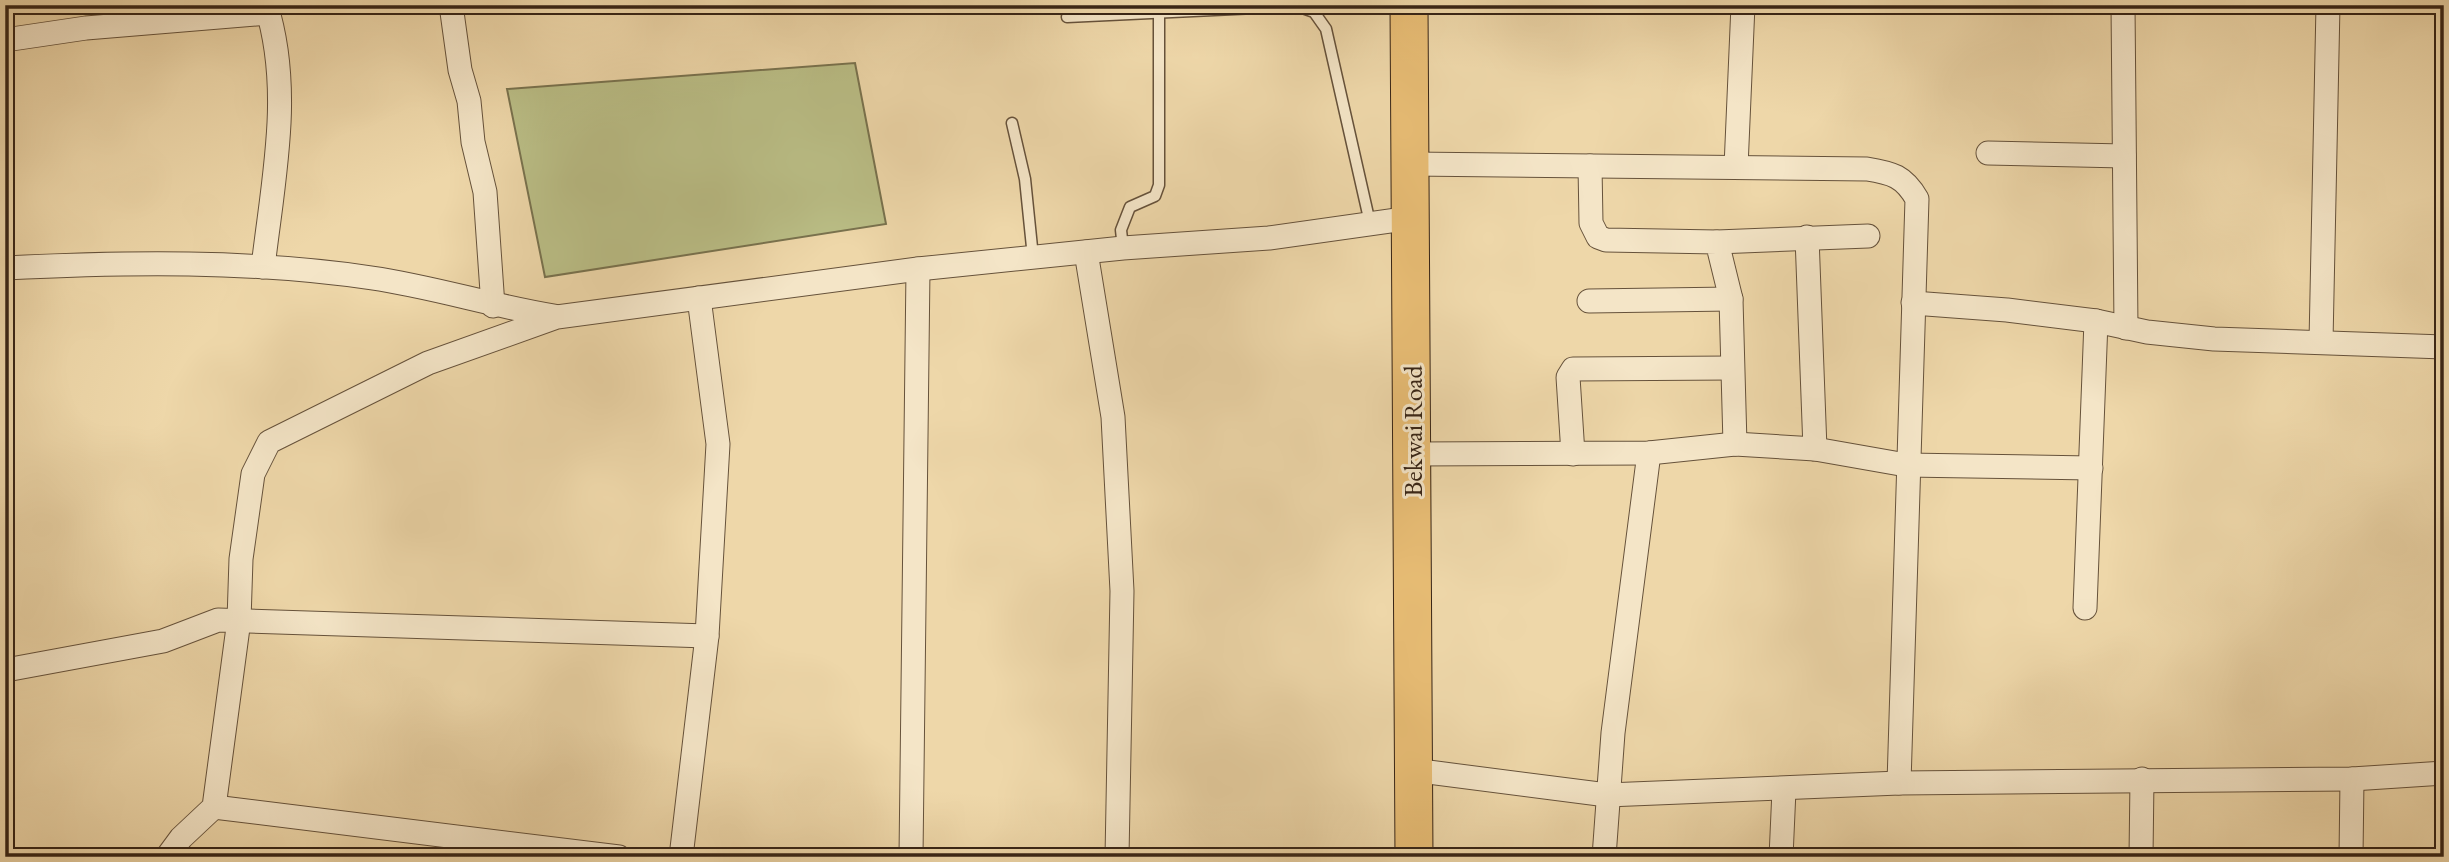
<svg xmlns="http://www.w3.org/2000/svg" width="2449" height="862" viewBox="0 0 2449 862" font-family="'EB Garamond',serif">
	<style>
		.green { fill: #babe86; stroke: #79724e; stroke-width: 2 }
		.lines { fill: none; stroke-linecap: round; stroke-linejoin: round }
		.service-casing { stroke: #66523b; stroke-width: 13 }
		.minor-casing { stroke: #66523b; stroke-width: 25 }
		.trunk-casing { stroke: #382516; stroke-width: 39 }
		.path { stroke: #382516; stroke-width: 3.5; stroke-dasharray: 2 3.5; stroke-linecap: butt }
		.service { stroke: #f4e5c7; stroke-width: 10 }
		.minor { stroke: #f4e5c7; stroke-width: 23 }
		.trunk { stroke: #e7bc74; stroke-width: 37 }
		.labels { text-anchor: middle; stroke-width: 6; stroke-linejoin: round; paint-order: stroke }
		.street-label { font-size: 26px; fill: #382516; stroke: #f4e5c7 }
	</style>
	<rect width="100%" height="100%" fill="#eed7a9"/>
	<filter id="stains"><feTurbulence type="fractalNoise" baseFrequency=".00286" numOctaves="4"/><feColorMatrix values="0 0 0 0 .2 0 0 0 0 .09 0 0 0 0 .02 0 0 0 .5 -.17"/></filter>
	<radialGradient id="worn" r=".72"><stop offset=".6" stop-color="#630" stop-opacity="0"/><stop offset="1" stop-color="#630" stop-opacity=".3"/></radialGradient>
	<!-- green -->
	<polygon class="green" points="855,63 886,224 545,277 507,89"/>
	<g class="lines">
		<!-- service casing -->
		<g class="service-casing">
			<g id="service">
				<polyline points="1067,17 1297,6 1314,12 1326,29 1370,223"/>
				<polyline points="1012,123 1025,179 1033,257"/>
				<polyline points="1123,248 1121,230 1130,207 1155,196 1159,185 1159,13"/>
			</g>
		</g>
		<!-- minor casing -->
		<g class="minor-casing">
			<g id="minor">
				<polyline points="451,5 460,70 469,101 473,142 485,192 493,306"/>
				<polyline points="2123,5 2126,328"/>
				<polyline points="5,40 86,28 268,13"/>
				<polyline points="1988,153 2124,156"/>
				<path d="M 1411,164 L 1867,169 C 1892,173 1904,176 1917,199 L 1899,783"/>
				<polyline points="1590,166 1591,223 1598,237 1606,240 1717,242 1731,299 1735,444"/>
				<polyline points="1736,167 1743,5"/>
				<polyline points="1807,237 1815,449"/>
				<polyline points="1717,242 1868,236"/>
				<polyline points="1086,252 1113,417 1122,591 1117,857"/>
				<path d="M 263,267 C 273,180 293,90 266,5"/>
				<path d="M 5,268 C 126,262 252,260 372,278 C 434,287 492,306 554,316"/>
				<polyline points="1589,301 1731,299"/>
				<polyline points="1913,303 2007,310 2096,321 2147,332 2214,339 2444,347"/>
				<polyline points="2321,342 2328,5"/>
				<polyline points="1414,454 1649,453 1735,444 1815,449 1906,465 2091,468"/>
				<polyline points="1573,454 1568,377 1573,369 1732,368"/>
				<polyline points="2085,608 2096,321"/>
				<polyline points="6,670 163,641 218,620 707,636"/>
				<polyline points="1413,770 1607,795 1899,783 2352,779 2444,773"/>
				<polyline points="214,807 619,857"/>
				<polyline points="167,857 181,838 214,807 239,620 241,559 253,474 269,442 428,363 557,317 918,269 1123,248 1269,238 1411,218"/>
				<polyline points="681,857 707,636 718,444 699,298"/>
				<polyline points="911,857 918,269"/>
				<polyline points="1604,857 1613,733 1649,453"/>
				<polyline points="1781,857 1784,790"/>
				<polyline points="2141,857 2142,779"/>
				<polyline points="2351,857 2352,779"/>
			</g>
		</g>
		<!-- trunk casing -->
		<g class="trunk-casing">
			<polyline id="trunk" points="1409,5 1414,857"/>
		</g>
		<!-- path -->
		<polyline class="path" points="8,691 10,716 6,774 12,857"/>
		<!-- service -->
		<use href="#service" class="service"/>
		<!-- minor -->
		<use href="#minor" class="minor"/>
		<!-- trunk -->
		<use href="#trunk" class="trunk"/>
	</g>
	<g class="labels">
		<!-- street labels -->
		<g class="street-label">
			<text transform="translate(1413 431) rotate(-90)" y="9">Bekwai Road</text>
		</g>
	</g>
	<!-- margin -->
	<rect width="2449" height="862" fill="none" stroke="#eed7a9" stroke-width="28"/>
	<rect x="7" y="7" width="2435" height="848" fill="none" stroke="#382516" stroke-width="3.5"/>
	<rect x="14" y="14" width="2421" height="834" fill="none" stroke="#382516" stroke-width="2"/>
	<rect width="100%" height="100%" filter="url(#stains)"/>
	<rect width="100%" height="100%" fill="url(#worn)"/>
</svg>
